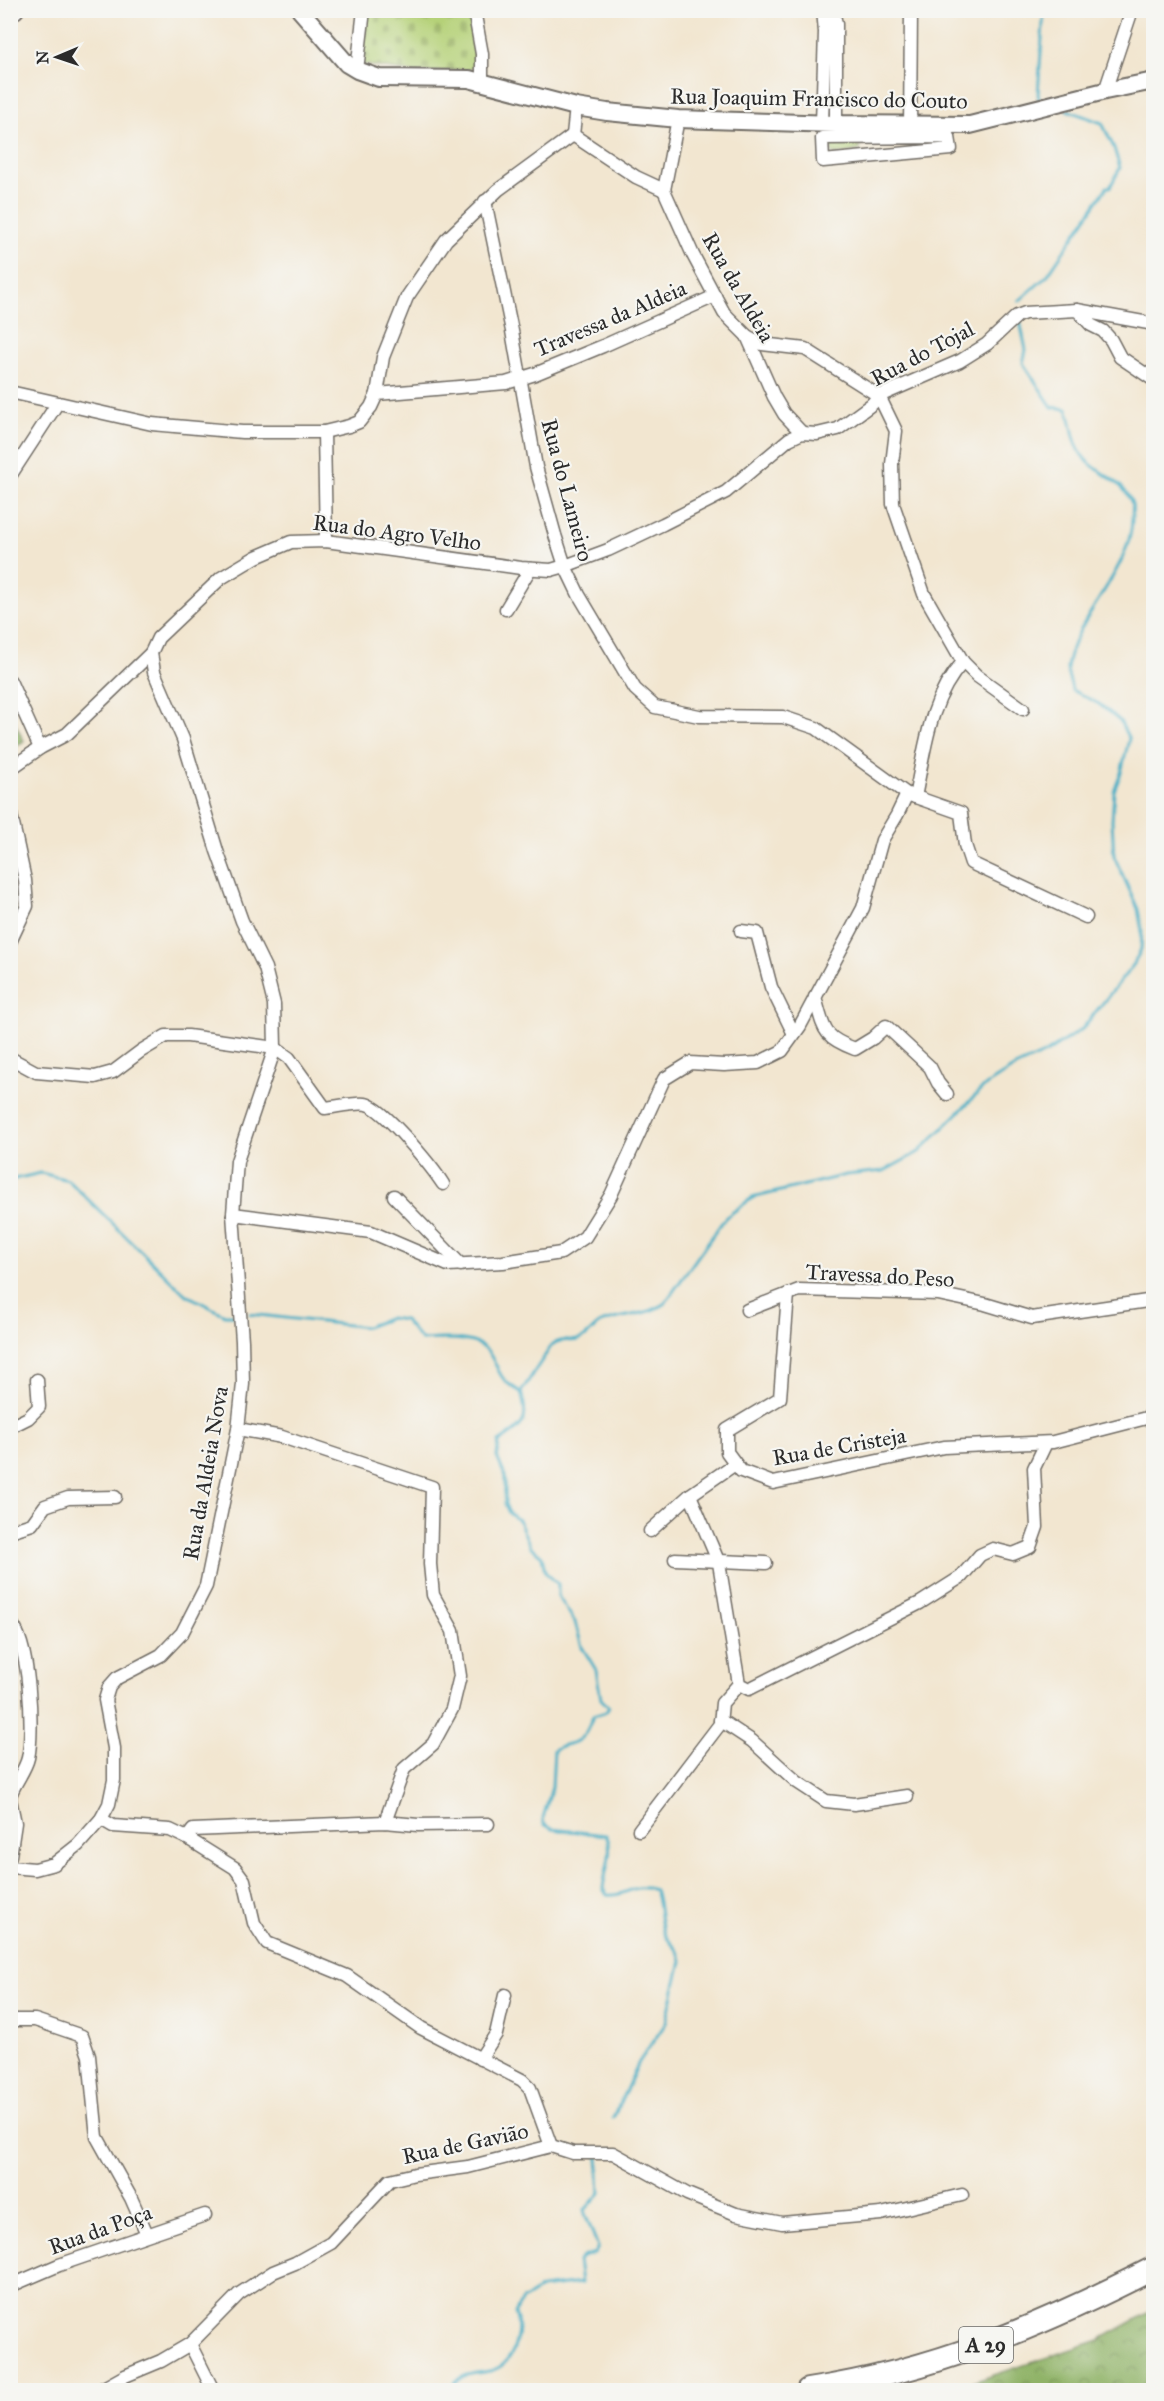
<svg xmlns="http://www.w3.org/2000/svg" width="1164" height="2401" viewBox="0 0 1164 2401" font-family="'IM FELL Great Primer',serif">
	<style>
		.grass { fill: url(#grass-dots); stroke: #707e52; stroke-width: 1.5 }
		.forest { fill: url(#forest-crowns); stroke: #5e6f4a; stroke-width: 1.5 }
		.cemetery { fill: url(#cemetery-stones); stroke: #707e52; stroke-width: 1.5 }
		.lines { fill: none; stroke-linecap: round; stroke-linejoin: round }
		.stream { stroke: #47afc6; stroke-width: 3 }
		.street-casing { stroke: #716c65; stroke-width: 15 }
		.secondary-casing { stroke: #716c65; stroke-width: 20 }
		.highway-casing { stroke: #716c65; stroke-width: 26 }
		.street { stroke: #fff; stroke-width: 12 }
		.secondary { stroke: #fff; stroke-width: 16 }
		.highway { stroke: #fff; stroke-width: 22 }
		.labels { text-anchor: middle; stroke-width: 4.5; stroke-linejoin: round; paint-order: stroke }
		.shield { fill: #f6f6f2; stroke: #686867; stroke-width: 1.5 }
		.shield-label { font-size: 21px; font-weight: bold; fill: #2b2b2b }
		.street-label { font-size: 22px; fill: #2b2b2b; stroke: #f6f6f2 }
	</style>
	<defs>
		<pattern id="grass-dots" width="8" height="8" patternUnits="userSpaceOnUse" patternTransform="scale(1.5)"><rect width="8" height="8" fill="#b5d178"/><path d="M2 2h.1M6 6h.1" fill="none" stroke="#9cb468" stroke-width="1.8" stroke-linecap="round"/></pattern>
		<pattern id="forest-crowns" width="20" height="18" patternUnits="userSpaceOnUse" patternTransform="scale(1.5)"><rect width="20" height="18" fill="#90b368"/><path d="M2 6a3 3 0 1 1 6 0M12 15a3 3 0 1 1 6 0" fill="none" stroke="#769256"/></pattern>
		<pattern id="cemetery-stones" width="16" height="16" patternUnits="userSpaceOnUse" patternTransform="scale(1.5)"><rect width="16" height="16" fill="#b5d178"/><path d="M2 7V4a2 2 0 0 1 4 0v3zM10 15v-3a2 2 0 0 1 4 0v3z" fill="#9cb468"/></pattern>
	</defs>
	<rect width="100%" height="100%" fill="#f6f6f2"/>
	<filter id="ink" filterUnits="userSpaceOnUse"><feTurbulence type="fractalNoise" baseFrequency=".0167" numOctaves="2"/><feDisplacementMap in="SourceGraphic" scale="12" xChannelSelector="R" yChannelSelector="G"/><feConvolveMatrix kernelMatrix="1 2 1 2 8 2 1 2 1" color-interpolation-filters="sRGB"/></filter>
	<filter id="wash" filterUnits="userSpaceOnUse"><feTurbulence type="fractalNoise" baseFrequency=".008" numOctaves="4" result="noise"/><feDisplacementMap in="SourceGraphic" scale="24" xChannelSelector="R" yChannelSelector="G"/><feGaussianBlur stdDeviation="1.35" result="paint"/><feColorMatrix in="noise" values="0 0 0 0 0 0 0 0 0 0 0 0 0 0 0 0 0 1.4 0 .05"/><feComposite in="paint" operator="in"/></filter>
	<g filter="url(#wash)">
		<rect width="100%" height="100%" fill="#f2e6d0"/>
		<!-- grass -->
		<polygon class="grass" points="834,141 857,142 860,144 860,150 835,155 831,151 831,145"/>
		<!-- forest -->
		<g class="forest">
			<polygon points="11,715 24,741 11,749 10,749"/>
			<polygon points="1153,2310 1153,2390 949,2390 1099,2340"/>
		</g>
		<!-- cemetery -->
		<polygon class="cemetery" points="367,11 469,11 476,66 469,70 416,73 361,64"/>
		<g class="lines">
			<!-- stream -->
			<g class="stream">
				<polyline points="1039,99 1038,94 1044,10"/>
				<polyline points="1019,301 1047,276 1107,187 1110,187 1120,168 1114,148 1102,123 1067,110"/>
				<polyline points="10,1180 41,1173 68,1180 185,1294 225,1315 234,1315"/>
				<path d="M 250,1314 L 366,1327 L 390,1318 L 404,1320 L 421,1340 C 439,1339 478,1335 489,1353 C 502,1373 497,1379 521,1392"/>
				<path d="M 521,1392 L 552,1345 C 560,1338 568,1342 578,1340 C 589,1338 592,1327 601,1323 C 622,1314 646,1317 665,1303 L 725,1218 L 752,1198 L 846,1175 L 884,1171 L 919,1152 L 986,1085 L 1015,1067 L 1046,1053 L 1082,1029 L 1134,964 L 1141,949 L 1142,931 L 1138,909 L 1114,856 L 1112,821 L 1114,791 L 1121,773 L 1129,739 L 1120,721 L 1099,704 L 1072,690 C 1071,683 1067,675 1067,668 C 1073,618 1132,572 1132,518 C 1132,514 1133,507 1132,504 C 1125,481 1100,475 1086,460 C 1072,445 1074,427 1067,409 L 1052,407 L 1023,363 L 1026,350 L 1020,321"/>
				<path d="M 521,1392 C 530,1423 524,1425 499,1442 L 497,1457 L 505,1476 L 505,1504 L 509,1513 L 519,1521 L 530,1546 L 542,1556 L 545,1572 L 558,1584 L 558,1596 L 575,1622 L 582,1647 L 596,1670 L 601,1699 L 609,1707 L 606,1712 L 593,1716 C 589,1727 585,1739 572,1743 C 565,1745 560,1745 554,1750 L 552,1787 L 543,1818 L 544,1824 L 552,1829 L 606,1835 C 615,1851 604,1872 603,1889 L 607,1895 C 627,1897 632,1882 655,1890 C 660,1903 659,1922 664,1933 C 669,1944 680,1948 681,1961 L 666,2023 L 639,2062 L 613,2118"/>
				<path d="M 450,2389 C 454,2385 459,2378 465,2376 C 473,2372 484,2373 493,2370 C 515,2363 522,2331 515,2313 L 522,2300 L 541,2288 L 581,2283 L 578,2261 L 582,2257 L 595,2253 L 598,2247 L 584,2211 L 600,2193 L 598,2157"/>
			</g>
		</g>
	</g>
	<g filter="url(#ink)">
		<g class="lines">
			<!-- street casing -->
			<g class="street-casing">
				<g id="street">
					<polyline points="474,10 482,54 482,84"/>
					<polyline points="833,10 836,24 836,124"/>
					<polyline points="357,70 364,10"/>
					<polyline points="1105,91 1132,10"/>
					<polyline points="822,123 825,32 823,10"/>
					<polyline points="910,132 911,10"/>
					<polyline points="573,135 636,177 664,190"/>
					<polyline points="573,135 576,107"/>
					<polygon points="949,137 951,149 823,161 822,138"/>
					<polyline points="664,190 693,255 724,313 747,336 774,397 784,414 802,433"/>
					<polyline points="664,190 678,119"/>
					<polyline points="485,201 512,331 536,467 555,535 565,566 579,595 635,689 655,707 699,716 783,717 816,728 907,794 961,813 965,845 971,863 1086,917"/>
					<polyline points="1077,310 1091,325 1103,331 1111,340 1120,357 1154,380"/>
					<polyline points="747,336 762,344 805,349 879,396 896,431 892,464 893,504 924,594 963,662 977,676 1023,709"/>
					<polyline points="10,392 152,424 242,432 324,432 349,426 359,422 371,407 377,394 506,383 535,374 603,346 715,296"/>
					<polyline points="377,394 383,357 407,297 446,240 498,190 573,135"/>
					<polyline points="324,432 326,541"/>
					<polyline points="10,476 57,404"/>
					<polyline points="506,609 530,569"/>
					<polyline points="10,681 40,748"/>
					<polyline points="10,769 40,748 67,734 151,653"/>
					<path d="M 915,797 C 925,749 929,699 963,662"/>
					<polyline points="10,810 25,880 27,906 10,942"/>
					<polyline points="741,931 757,933 771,987 794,1034"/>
					<path d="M 815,997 C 824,1029 822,1037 855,1049 L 873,1038 L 886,1026 L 930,1067 L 938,1083 L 947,1094"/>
					<path d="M 10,1058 L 36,1072 L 95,1077 L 113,1072 L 141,1051 L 166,1036 L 188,1036 L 275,1048 L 289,1058 L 325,1108 C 335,1107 357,1102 366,1104 C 384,1108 432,1167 443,1184"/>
					<polyline points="394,1196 461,1265"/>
					<polyline points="233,1214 371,1232 448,1265 503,1262 561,1253 585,1237 611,1195 664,1079 690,1063 724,1065 758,1063 782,1051 800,1026 863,908 882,840 897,815 907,794"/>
					<polyline points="788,1294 780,1398 727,1430 727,1452 741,1471 773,1483 944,1447 1053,1442 1154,1416"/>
					<polyline points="747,1310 799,1290 938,1294 985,1304 1032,1318 1154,1300"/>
					<polyline points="10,1427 28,1418 39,1407 37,1380"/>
					<polyline points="238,1429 282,1437 432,1487 430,1564 433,1595 453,1631 460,1676 452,1709 433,1744 404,1769 385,1822"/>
					<polyline points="690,1495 719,1563 739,1684 749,1689 920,1603 961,1577 980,1555 993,1549 1013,1554 1030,1547 1037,1527 1034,1468 1046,1443"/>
					<polyline points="10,1531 32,1524 45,1506 68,1498 115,1497"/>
					<polyline points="650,1531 690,1495 735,1464"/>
					<polyline points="675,1559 766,1563"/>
					<path d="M 10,1622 C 30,1641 34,1732 28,1758 C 25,1771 14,1783 10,1796"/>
					<polyline points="720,1720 752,1741 797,1782 826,1801 854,1804 907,1796"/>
					<polyline points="10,1799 15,1823 10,1856"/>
					<polyline points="101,1819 113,1826 170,1830 187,1838 235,1868 244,1880 254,1923 267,1943 347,1976 421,2028 522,2080 530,2088 551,2146"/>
					<polyline points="639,1830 720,1724 722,1703 739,1684"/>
					<polyline points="187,1838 193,1830 385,1822 418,1825 488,1824"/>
					<polyline points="10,1867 35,1869 54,1864 78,1845 101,1819 109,1804 114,1780 114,1748 105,1700 109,1687 117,1678 161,1655 182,1633 206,1586 238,1429 243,1384 242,1341 233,1214 237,1161 275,1048 274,1004 265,968 242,921 217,851 183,739 154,672 151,653 158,638 221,578 256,557 291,542 326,541 521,568 551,570 565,566 608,550 663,524 726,492 789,439 802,433 817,434 838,429 872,404 879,396 960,361 987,344 1017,316 1025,313 1077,310 1154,324"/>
					<polyline points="10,2020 35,2020 82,2036 89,2056 97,2137 131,2198 147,2234"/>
					<polyline points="480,2059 496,2034 505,1995"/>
					<polyline points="551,2146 573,2153 613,2153 687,2194 736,2214 782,2223 881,2214 962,2195"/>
					<polyline points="10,2286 59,2265 205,2215"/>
					<polyline points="190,2344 213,2390"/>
					<polyline points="100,2390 125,2376 161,2361 190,2344 239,2294 273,2272 295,2263 331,2243 390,2180 415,2174 468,2167 551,2146"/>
				</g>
			</g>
			<!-- secondary casing -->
			<g class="secondary-casing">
				<g id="secondary">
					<polyline points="300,10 347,64 357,70 379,78 469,79 576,107 607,112 678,119 836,124 970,125 1105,91 1154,81"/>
					<polyline points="10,11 15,10"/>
				</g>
			</g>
			<!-- highway casing -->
			<g class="highway-casing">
				<path id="highway" d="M 808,2390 C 934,2371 1041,2326 1154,2268"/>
			</g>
			<!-- street -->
			<use href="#street" class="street"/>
			<!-- secondary -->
			<use href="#secondary" class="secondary"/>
			<!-- highway -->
			<use href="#highway" class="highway"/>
		</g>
	</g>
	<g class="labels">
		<!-- shield labels -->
		<rect class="shield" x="959" y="2327" width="54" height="36" rx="4.5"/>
		<g class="shield-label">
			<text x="986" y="2352">A 29</text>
		</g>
		<!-- street labels -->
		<g class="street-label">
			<text transform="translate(819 98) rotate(1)" y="8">Rua Joaquim Francisco do Couto</text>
			<text transform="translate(739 287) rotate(60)" y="8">Rua da Aldeia</text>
			<text transform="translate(610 318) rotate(-23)" y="8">Travessa da Aldeia</text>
			<text transform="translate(922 353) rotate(-28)" y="8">Rua do Tojal</text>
			<text transform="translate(568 490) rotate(75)" y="8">Rua do Lameiro</text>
			<text transform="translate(397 532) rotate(7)" y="8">Rua do Agro Velho</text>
			<text transform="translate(880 1275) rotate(3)" y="8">Travessa do Peso</text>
			<text transform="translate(839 1446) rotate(-10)" y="8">Rua de Cristeja</text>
			<text transform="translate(205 1473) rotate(-80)" y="8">Rua da Aldeia Nova</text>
			<text transform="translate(465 2143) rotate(-12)" y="8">Rua de Gavião</text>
			<text transform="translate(100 2229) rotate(-20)" y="8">Rua da Poça</text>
		</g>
	</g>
	<!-- margin -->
	<rect width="1164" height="2401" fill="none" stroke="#f6f6f2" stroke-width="36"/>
	<!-- north arrow -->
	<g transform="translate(57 57) rotate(268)" stroke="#f6f6f2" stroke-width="4.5" paint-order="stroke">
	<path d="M0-4.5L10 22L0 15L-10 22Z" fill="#2b2b2b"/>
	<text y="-9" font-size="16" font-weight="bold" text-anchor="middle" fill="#2b2b2b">N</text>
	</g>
</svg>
